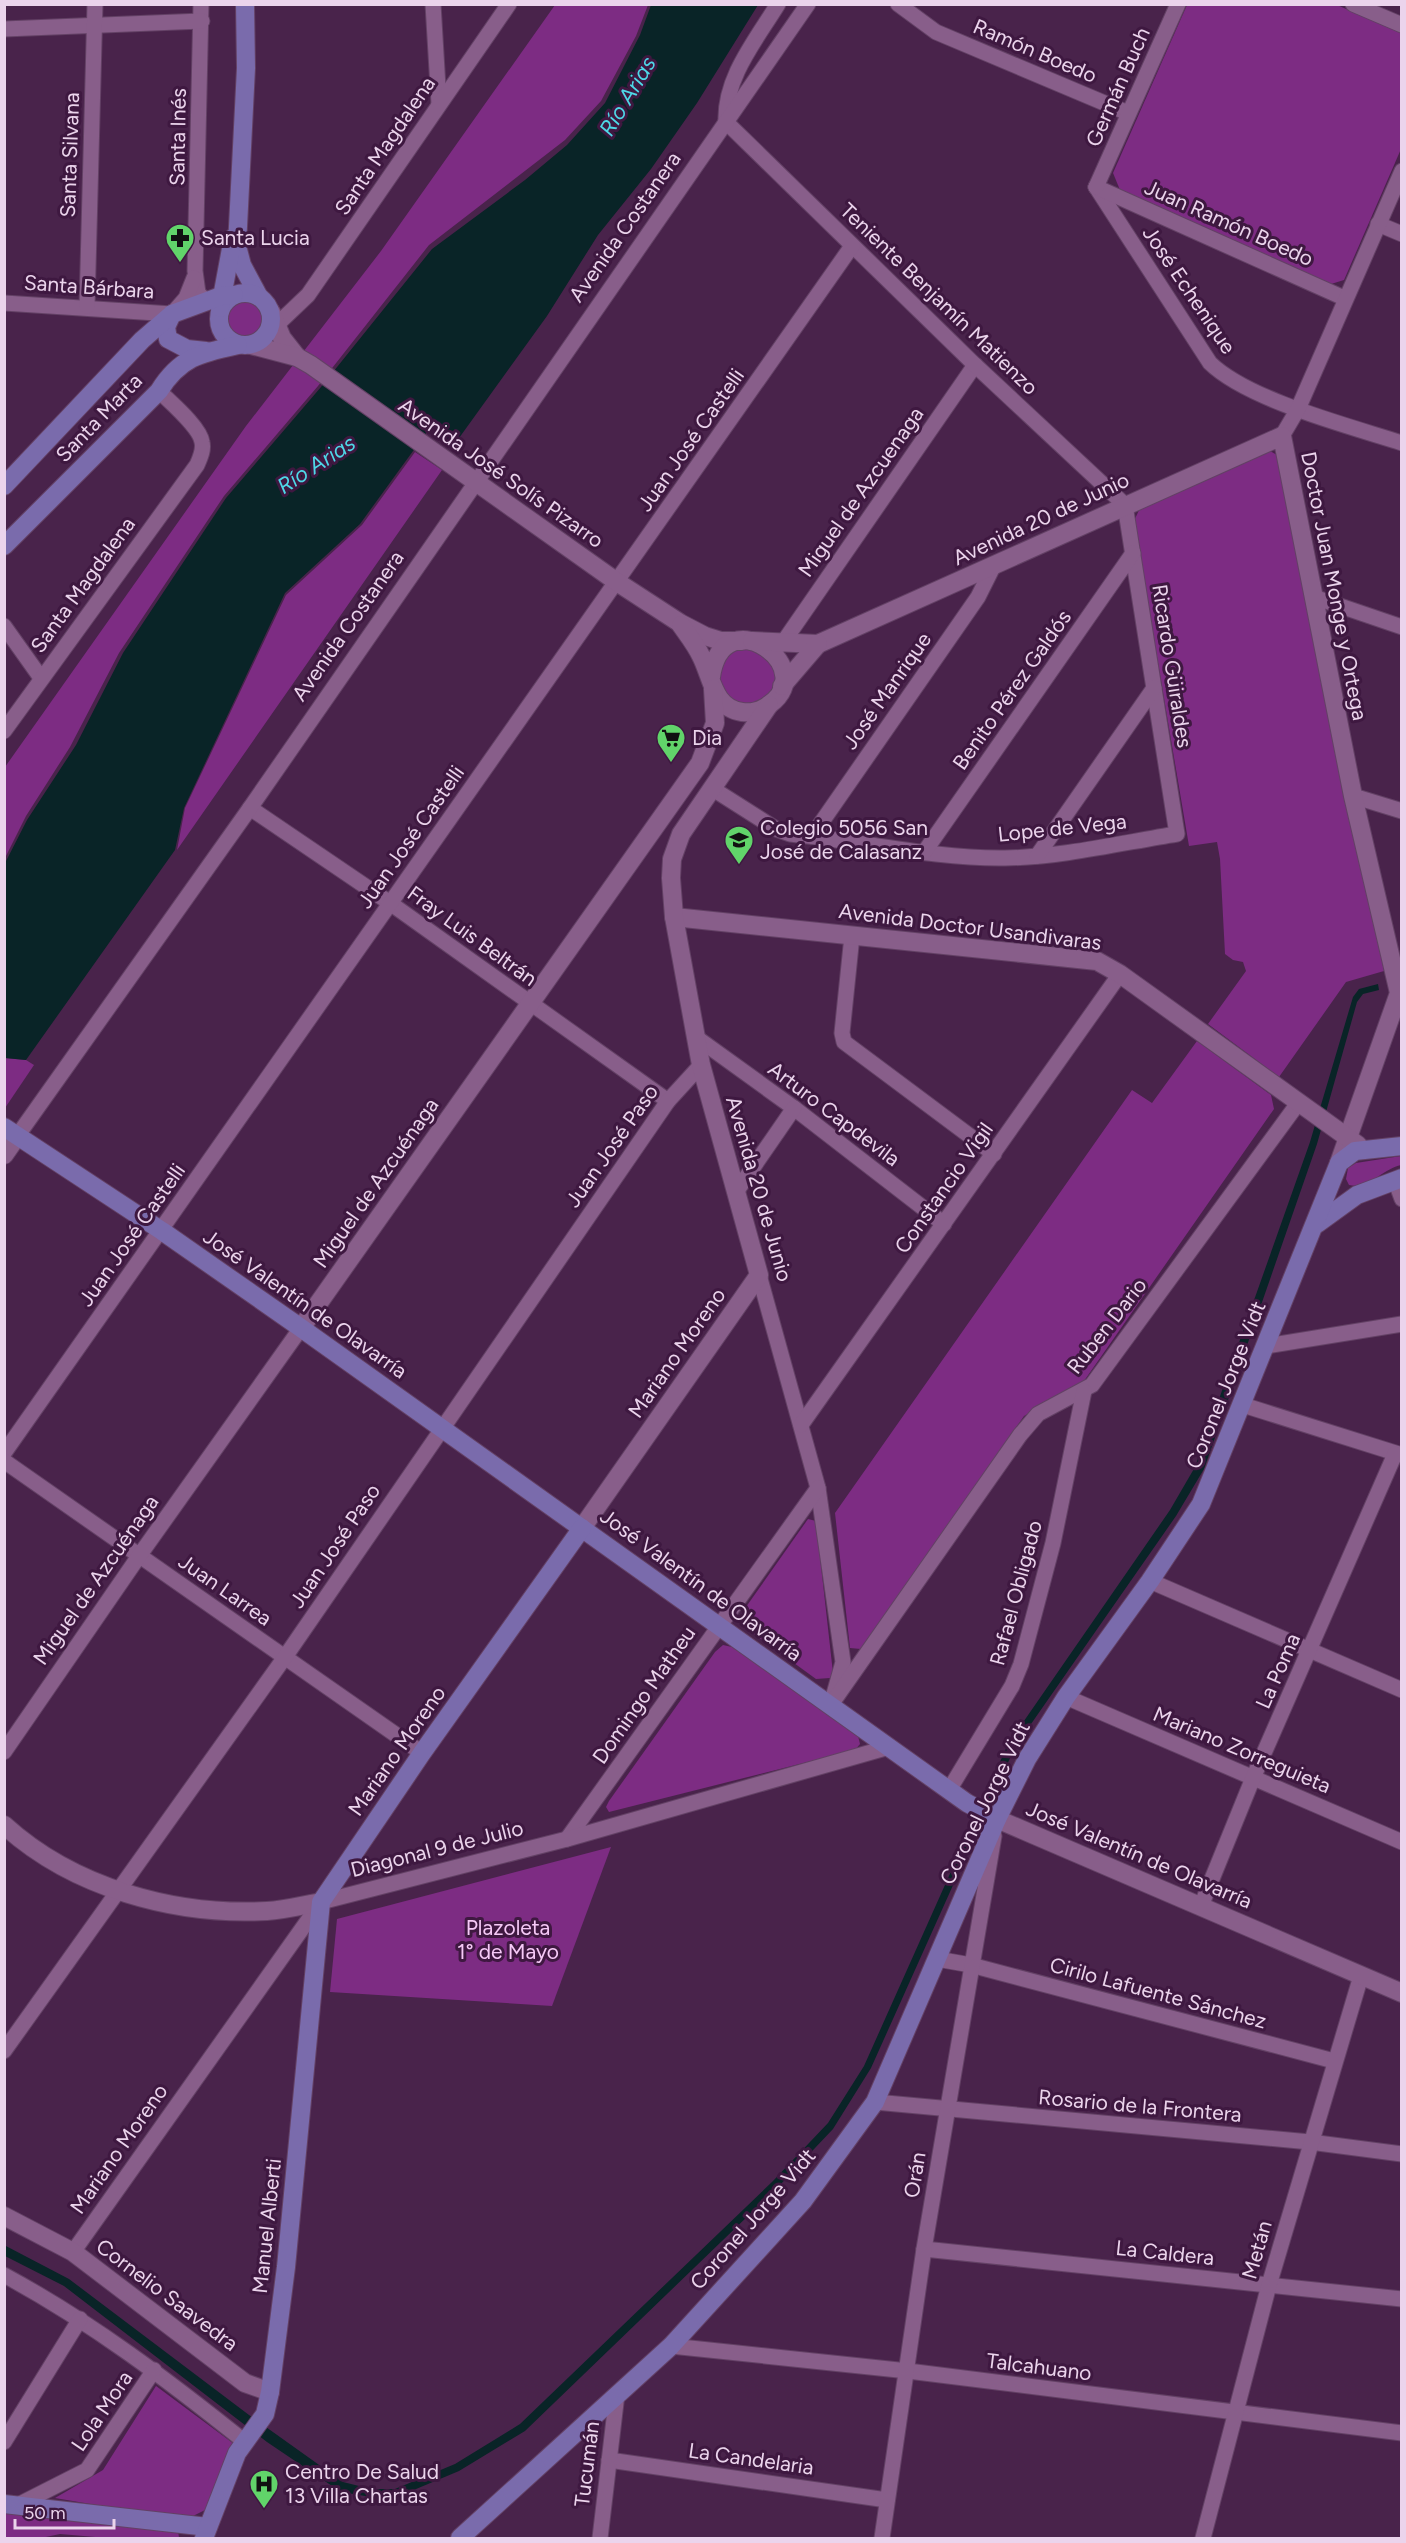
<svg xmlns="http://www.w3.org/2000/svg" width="1406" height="2543" viewBox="0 0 1406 2543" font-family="Figtree,sans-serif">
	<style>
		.green { fill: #7d2c83 }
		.water { fill: #092427 }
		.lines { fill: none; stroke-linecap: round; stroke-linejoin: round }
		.minor-casing { stroke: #634165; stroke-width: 17 }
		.tertiary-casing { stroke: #634165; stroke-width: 20 }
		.secondary-casing { stroke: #634165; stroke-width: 20 }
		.minor { stroke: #885e8a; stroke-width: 15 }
		.tertiary { stroke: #885e8a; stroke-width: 18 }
		.secondary { stroke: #7a6bac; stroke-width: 18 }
		.labels { text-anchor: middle; stroke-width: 6; stroke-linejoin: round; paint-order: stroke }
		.street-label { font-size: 21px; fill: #ebd4ec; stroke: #3e1840 }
		.poi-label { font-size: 21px; fill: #ebd4ec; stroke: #3e1840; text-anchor: start }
		.park-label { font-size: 21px; fill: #f6c9f7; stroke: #3e1840 }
		.water-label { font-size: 22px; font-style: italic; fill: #4ed8e7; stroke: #3e1840 }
	</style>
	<rect width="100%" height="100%" fill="#49234b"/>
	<!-- green -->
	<g class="green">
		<polygon points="555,5 648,5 636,36 601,101 565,140 429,245 318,386 224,496 119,653 70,747 26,816 5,858 5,767 246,426 381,251"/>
		<polygon points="1187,5 1337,5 1401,33 1401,149 1344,280 1331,284 1120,190 1113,173"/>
		<circle cx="246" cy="320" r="19"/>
		<polygon points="1268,450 1277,455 1384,971 1346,982 1279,1077 1208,1024 1246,971 1243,962 1233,960 1225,954 1220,859 1217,842 1189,846 1134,521 1140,508"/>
		<polygon points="415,452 442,470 177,850 185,808 286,595 362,525"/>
		<path d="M 738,649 L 753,649 L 776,668 L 775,690 L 754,709 L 723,699 C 718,672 712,665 738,649 Z"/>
		<polygon points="1197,1041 1271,1095 1274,1109 1084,1381 1024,1416 861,1649 850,1648 835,1513 1132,1090 1152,1103"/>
		<polygon points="5,1058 26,1060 34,1065 5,1108"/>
		<path d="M 1401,1156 L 1401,1165 C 1384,1168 1368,1190 1349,1185 L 1346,1179 L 1348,1168 L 1356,1163 Z"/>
		<polygon points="808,1519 816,1521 833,1673 830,1678 816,1679 743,1626 741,1614"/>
		<polygon points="723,1645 732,1647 858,1736 860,1744 855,1750 609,1812 606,1807 609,1801 715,1652"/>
		<polygon points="611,1847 552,2006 330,1992 337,1919"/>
		<polygon points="156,2386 234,2444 205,2510 185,2520 55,2498 103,2470"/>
		<polygon points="5,2510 178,2530 179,2538 107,2538 60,2534 41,2538 5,2538"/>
	</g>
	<!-- water -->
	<g class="water">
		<polygon points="651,5 758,5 697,103 651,169 598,235 547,316 454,445 429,429 360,524 285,593 184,808 175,850 26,1060 5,1058 4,865 27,820 76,745 123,653 226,498 321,387 432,249 525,180 567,145 605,103 640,35"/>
		<polygon points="1378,984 1379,990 1363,994 1357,1002 1317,1144 1204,1469 1176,1516 1015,1747 871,2068 833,2129 779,2186 525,2431 459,2471 397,2497 371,2497 341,2492 267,2442 64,2286 5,2256 4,2245 69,2279 249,2415 343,2482 371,2489 395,2489 455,2464 520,2424 773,2181 828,2123 864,2066 1008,1744 1170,1510 1195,1467 1310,1142 1353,997 1359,989"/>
	</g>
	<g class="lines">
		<!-- minor casing -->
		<g class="minor-casing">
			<g id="minor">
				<polyline points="201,4 195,271 198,293 207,302"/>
				<polyline points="433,4 439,104"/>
				<polyline points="898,4 936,32 1128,113"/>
				<polyline points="1353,4 1402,25"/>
				<polyline points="4,29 202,21"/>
				<path d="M 726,122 C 724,78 756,40 778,4"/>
				<path d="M 1096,187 L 1210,363 C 1248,400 1349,426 1402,443"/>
				<polyline points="1096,187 1344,298"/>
				<polyline points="1096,187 1178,4"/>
				<polyline points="1378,224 1402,234"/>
				<polyline points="4,303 172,314 186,298 194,278"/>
				<polyline points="87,306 95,4"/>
				<polyline points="267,334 308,295 509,4"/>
				<polyline points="1282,436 1298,409 1402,171"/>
				<polyline points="1314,597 1402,627"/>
				<polyline points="4,626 41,678"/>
				<polyline points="782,644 975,365"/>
				<path d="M 4,731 L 197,465 C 200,458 204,450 202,442 C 200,427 170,402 159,391"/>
				<path d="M 713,789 L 776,829 L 790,834 C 859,841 936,859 1005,858 C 1062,857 1121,843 1177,834 L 1125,505 L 975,365 L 726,122"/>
				<polyline points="1353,796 1402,811"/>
				<polyline points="250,808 390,903 668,1101"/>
				<polyline points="812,836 978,597 993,567"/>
				<polyline points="925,851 1133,553"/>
				<polyline points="1037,856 1154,688"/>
				<polyline points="852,936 842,1033 844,1042 994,1154"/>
				<polyline points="697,1038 794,1108 944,1224"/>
				<polyline points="18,1135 250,808 808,4"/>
				<polyline points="1395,1180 1402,1199"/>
				<polyline points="736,1192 794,1108"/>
				<polyline points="759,1275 818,1488 843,1662 834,1694"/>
				<polyline points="1266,1346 1402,1324"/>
				<polyline points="1243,1405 1402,1455"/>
				<polyline points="801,1425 1120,974"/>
				<polyline points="4,1453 852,246"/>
				<polyline points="4,1461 422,1753"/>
				<polyline points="1150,1581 1402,1690"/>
				<polyline points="1066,1697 1402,1842"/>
				<polyline points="830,1706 1020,1435 1038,1414 1092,1385 1299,1102"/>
				<polyline points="4,1752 139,1556 301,1328"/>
				<polyline points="949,1790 1012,1686 1021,1664 1053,1543 1084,1391"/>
				<polyline points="567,1839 818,1488"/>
				<polyline points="1201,1906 1253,1778 1395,1454"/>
				<polyline points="937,1959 971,1965 1334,2061"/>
				<polyline points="4,2051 285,1657 668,1101 701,1065"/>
				<polyline points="875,2102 1310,2142 1402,2154"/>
				<polyline points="924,2249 1402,2299"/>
				<polyline points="73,2252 321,1902 567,1839 889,1747"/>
				<path d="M 4,2275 C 91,2322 169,2381 245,2442"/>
				<polyline points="671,2346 908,2371 1402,2433"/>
				<polyline points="4,2442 80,2319"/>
				<polyline points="609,2460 887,2500"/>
				<polyline points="18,2505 87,2470 154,2370"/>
				<polyline points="600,2538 617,2394"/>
				<polyline points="882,2538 924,2249 994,1836"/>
				<polyline points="1203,2538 1269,2285 1361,1976"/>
			</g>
		</g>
		<!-- tertiary casing -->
		<g class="tertiary-casing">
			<g id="tertiary">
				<polyline points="271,312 282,338 297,357"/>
				<polyline points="251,345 297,357 311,365 617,582 680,623 705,636 721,641 742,641"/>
				<path d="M 681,625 C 688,635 696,645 701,656 C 712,677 713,708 742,712 C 750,713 757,712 764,708 C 828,672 723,594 711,677"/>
				<polyline points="752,641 818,644 1282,436 1353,796 1399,993 1339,1163"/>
				<polyline points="782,686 818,644"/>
				<polyline points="674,917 1097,961 1120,974 1358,1145"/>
				<polyline points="4,1155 18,1135"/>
				<polyline points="301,1328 700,763 715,723 713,689"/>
				<polyline points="582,1528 759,1275 701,1065 674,917 671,878 672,859 681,834 769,705"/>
				<polyline points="997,1819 1402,1993"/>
				<path d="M 4,1825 C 73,1888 175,1916 267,1911 C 285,1910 304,1905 321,1902"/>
				<polyline points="4,2216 73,2252 245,2383 270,2392"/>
			</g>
		</g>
		<!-- secondary casing -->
		<g class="secondary-casing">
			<g id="secondary">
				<polyline points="245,4 246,68 237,246 242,265 258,295"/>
				<circle cx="245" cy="319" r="26"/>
				<polyline points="220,308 233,238"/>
				<polyline points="172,314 166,327 168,339 187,349 206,351"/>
				<polyline points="4,486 142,340 172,314 221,296 234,295"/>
				<path d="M 4,546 L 159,391 C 180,357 201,353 238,345"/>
				<polyline points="4,1127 162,1231 301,1328 967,1803 997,1819"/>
				<polyline points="1317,1224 1357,1195 1402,1178"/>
				<polyline points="4,2504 208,2527"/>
				<polyline points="204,2538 237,2453 265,2414 270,2392 286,2267 321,1902 422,1753 582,1528"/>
				<polyline points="460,2538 671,2346 803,2201 875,2102 997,1819 1027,1759 1066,1697 1150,1581 1201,1504 1339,1163 1355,1151 1402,1146"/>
			</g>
		</g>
		<!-- minor -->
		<use href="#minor" class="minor"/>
		<!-- tertiary -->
		<use href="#tertiary" class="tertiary"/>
		<!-- secondary -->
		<use href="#secondary" class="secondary"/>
	</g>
	<!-- icons -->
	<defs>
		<g id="pharmacy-pin" transform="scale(1.5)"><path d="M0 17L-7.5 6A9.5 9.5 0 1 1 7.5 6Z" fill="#61d46a" stroke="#3e1840"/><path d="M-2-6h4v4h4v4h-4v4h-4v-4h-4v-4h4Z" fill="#111"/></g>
		<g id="supermarket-pin" transform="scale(1.5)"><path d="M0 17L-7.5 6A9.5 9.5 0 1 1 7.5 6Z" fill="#61d46a" stroke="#3e1840"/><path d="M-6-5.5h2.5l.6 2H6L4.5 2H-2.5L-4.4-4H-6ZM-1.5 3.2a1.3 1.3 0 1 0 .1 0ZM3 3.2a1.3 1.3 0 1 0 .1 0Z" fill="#111"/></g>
		<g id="school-pin" transform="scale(1.5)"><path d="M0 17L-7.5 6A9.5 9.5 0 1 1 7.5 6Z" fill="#61d46a" stroke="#3e1840"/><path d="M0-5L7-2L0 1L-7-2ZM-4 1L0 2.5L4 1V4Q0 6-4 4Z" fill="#111"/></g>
		<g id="hospital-pin" transform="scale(1.5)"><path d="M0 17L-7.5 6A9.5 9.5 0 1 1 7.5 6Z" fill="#61d46a" stroke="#3e1840"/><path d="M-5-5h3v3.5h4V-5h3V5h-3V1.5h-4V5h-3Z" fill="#111"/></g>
	</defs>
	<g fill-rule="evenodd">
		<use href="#pharmacy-pin" x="180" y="238"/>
		<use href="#supermarket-pin" x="671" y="738"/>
		<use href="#school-pin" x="739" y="840"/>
		<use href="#hospital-pin" x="264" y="2484"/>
	</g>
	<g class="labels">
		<!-- street labels -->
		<g class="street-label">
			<text transform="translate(1035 51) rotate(23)" y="7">Ramón Boedo</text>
			<text transform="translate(1118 87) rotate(-66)" y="7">Germán Buch</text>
			<text transform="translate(178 137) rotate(-89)" y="7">Santa Inés</text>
			<text transform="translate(385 146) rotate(-56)" y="7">Santa Magdalena</text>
			<text transform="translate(70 155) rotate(-88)" y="7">Santa Silvana</text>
			<text transform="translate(1229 223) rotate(24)" y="7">Juan Ramón Boedo</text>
			<text transform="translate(625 227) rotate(-55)" y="7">Avenida Costanera</text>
			<text transform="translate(89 287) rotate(4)" y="7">Santa Bárbara</text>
			<text transform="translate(1189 290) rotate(56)" y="7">José Echenique</text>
			<text transform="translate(939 299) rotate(44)" y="7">Teniente Benjamín Matienzo</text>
			<text transform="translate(99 418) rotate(-46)" y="7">Santa Marta</text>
			<text transform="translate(691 440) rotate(-55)" y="7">Juan José Castelli</text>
			<text transform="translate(501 473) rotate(35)" y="7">Avenida José Solís Pizarro</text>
			<text transform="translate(861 492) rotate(-55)" y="7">Miguel de Azcuenaga</text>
			<text transform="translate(1041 519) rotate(-25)" y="7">Avenida 20 de Junio</text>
			<text transform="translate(83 585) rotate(-54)" y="7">Santa Magdalena</text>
			<text transform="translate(1334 586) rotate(79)" y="7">Doctor Juan Monge y Ortega</text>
			<text transform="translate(348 626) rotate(-55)" y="7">Avenida Costanera</text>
			<text transform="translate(1172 666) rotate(81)" y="7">Ricardo Güiraldes</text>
			<text transform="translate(1012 690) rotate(-55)" y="7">Benito Pérez Galdós</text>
			<text transform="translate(887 691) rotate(-55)" y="7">José Manrique</text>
			<text transform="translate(1062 828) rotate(-6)" y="7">Lope de Vega</text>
			<text transform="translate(411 837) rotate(-55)" y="7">Juan José Castelli</text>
			<text transform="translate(970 927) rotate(7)" y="7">Avenida Doctor Usandivaras</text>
			<text transform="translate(472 936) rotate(36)" y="7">Fray Luis Beltrán</text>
			<text transform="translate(834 1114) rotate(37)" y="7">Arturo Capdevila</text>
			<text transform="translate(612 1146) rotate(-55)" y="7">Juan José Paso</text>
			<text transform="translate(376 1183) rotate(-55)" y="7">Miguel de Azcuénaga</text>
			<text transform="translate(944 1188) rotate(-55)" y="7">Constancio Vigil</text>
			<text transform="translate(759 1189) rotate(74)" y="7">Avenida 20 de Junio</text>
			<text transform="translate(132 1235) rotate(-55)" y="7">Juan José Castelli</text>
			<text transform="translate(305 1304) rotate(35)" y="7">José Valentín de Olavarría</text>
			<text transform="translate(1107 1326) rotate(-52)" y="7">Ruben Dario</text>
			<text transform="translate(677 1353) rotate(-55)" y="7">Mariano Moreno</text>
			<text transform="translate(1226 1385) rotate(-68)" y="7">Coronel Jorge Vidt</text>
			<text transform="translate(335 1546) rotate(-56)" y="7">Juan José Paso</text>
			<text transform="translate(96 1580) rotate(-55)" y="7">Miguel de Azcuénaga</text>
			<text transform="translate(701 1585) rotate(36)" y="7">José Valentín de Olavarría</text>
			<text transform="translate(225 1590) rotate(35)" y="7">Juan Larrea</text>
			<text transform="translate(1016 1593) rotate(-75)" y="7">Rafael Obligado</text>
			<text transform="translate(1278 1671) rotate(-66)" y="7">La Poma</text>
			<text transform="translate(644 1695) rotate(-55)" y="7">Domingo Matheu</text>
			<text transform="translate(1242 1750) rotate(23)" y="7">Mariano Zorreguieta</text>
			<text transform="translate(397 1751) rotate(-55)" y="7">Mariano Moreno</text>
			<text transform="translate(985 1803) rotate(-64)" y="7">Coronel Jorge Vidt</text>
			<text transform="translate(437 1849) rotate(-14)" y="7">Diagonal 9 de Julio</text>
			<text transform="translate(1139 1855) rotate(23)" y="7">José Valentín de Olavarría</text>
			<text transform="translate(1158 1993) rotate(15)" y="7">Cirilo Lafuente Sánchez</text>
			<text transform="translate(1140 2106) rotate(5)" y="7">Rosario de la Frontera</text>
			<text transform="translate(119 2149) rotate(-55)" y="7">Mariano Moreno</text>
			<text transform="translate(915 2175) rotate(-81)" y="7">Orán</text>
			<text transform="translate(753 2219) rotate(-49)" y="7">Coronel Jorge Vidt</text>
			<text transform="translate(267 2226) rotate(-84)" y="7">Manuel Alberti</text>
			<text transform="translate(1257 2250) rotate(-74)" y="7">Metán</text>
			<text transform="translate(1165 2253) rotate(6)" y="7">La Caldera</text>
			<text transform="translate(167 2295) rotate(37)" y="7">Cornelio Saavedra</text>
			<text transform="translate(1039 2367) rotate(7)" y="7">Talcahuano</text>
			<text transform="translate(102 2411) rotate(-56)" y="7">Lola Mora</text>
			<text transform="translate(751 2459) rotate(8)" y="7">La Candelaria</text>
			<text transform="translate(587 2464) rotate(-83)" y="7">Tucumán</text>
		</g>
		<!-- poi labels -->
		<g class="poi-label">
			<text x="201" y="245">Santa Lucia</text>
			<text x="692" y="745">Dia</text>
			<text x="760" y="835">Colegio 5056 San<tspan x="760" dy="24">José de Calasanz</tspan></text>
			<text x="285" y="2479">Centro De Salud<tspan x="285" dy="24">13 Villa Chartas</tspan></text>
		</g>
		<!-- park labels -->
		<g class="park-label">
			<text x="508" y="1935">Plazoleta<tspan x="508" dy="24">1° de Mayo</tspan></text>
		</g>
		<!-- water labels -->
		<g class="water-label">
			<text transform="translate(627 96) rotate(-59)" y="8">Río Arias</text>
			<text transform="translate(316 464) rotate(-33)" y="8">Río Arias</text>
		</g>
	</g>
	<!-- border -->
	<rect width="1406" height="2543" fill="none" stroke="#ebd4ec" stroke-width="12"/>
	<!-- scale -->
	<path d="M15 2519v9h99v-9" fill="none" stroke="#ebd4ec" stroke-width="3"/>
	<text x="24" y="2519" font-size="18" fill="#ebd4ec" stroke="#3e1840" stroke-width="4.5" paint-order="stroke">50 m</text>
</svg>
